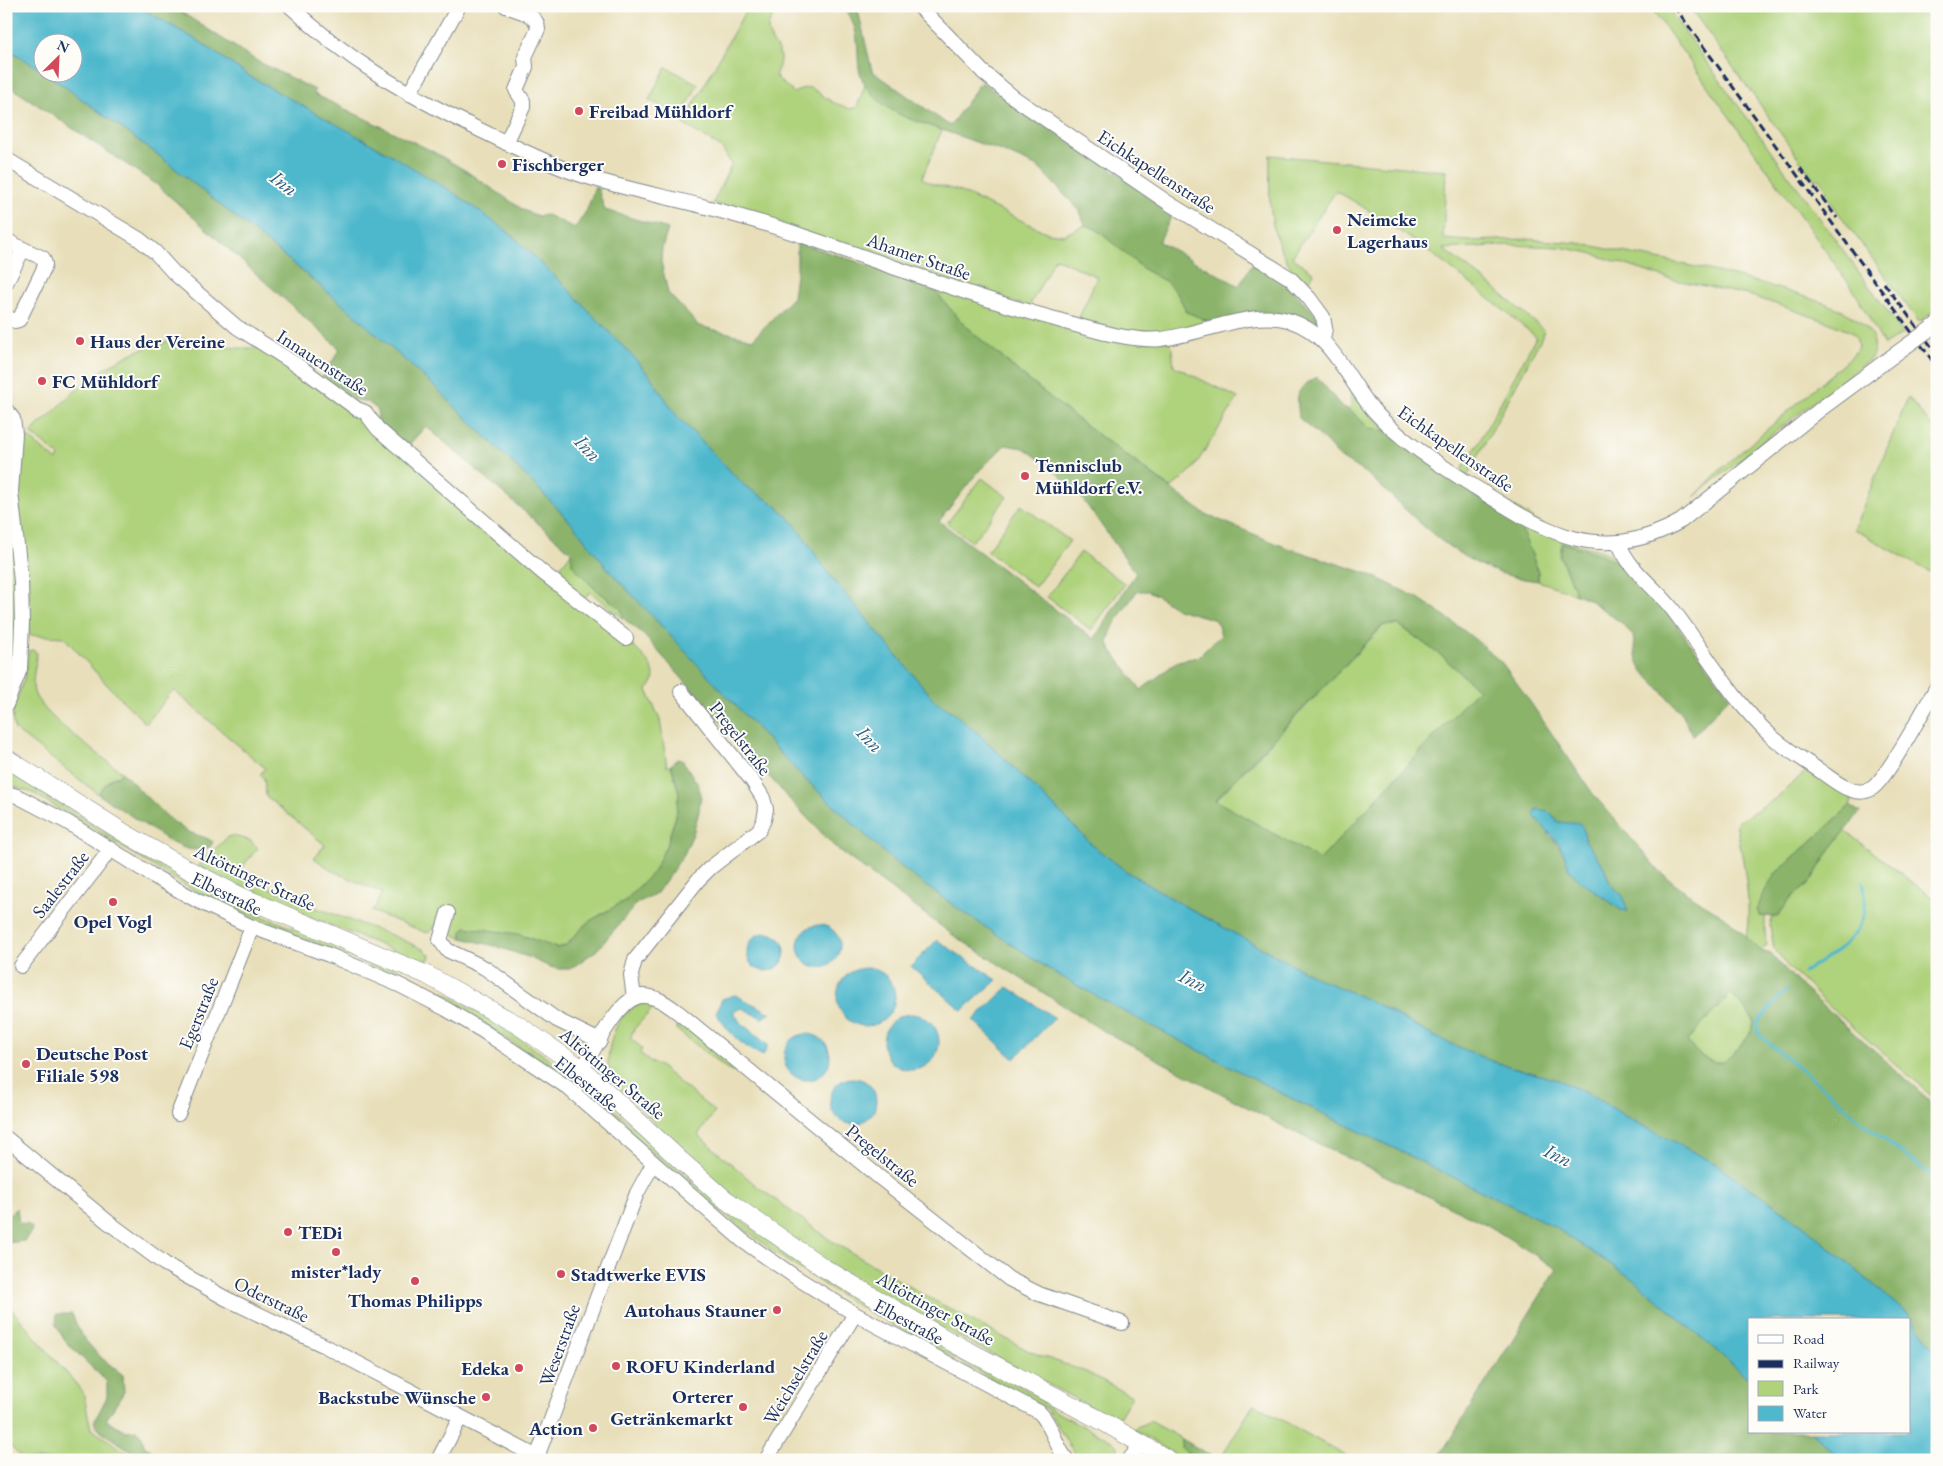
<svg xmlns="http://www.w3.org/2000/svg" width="1943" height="1466" viewBox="0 0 1943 1466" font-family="'EB Garamond',serif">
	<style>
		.green { fill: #afd27b; stroke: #65806c }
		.forest { fill: #8bb46b; stroke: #537264; fill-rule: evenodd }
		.water { fill: #4eb8cc; stroke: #347495 }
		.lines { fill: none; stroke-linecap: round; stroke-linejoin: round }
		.stream { stroke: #4eb8cc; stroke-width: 3 }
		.minor-casing { stroke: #82878c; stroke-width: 16 }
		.major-casing { stroke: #82878c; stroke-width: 19 }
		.minor { stroke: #fff; stroke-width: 14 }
		.major { stroke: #fff; stroke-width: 18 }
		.rail { stroke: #1b2f5e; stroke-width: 3; stroke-dasharray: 8 4; stroke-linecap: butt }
		.minor-bridge-casing { stroke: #82878c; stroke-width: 16; stroke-linecap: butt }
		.minor-bridge { stroke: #fff; stroke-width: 14 }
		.poi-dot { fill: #d1495b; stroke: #fdfcf7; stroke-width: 2 }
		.labels { text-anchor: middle; stroke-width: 4; stroke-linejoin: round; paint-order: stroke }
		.poi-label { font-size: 19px; font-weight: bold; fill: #1b2f5e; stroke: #fdfcf7; text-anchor: start }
		.street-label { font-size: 19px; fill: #1b2f5e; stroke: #fdfcf7 }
		.water-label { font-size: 20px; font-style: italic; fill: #2d5f84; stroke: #fdfcf7 }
	</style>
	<rect width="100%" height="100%" fill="#fdfcf7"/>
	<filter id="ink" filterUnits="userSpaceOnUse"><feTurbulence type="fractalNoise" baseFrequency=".02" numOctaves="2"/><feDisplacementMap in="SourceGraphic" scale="10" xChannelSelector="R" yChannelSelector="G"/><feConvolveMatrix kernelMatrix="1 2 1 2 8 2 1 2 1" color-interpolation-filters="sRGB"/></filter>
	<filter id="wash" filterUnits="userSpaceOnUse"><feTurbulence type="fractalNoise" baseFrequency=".0096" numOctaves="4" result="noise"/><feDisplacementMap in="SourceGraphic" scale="20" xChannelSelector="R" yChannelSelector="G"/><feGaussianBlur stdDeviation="1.12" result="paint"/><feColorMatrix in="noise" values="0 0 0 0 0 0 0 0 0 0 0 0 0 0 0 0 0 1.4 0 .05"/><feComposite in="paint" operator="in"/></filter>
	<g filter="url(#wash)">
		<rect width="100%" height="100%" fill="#e8dfba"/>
		<!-- green -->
		<g class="green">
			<path d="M 748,6 L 784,6 C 773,16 763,24 771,39 C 773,44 778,48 779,53 C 782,60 778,69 775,76 L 794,93 L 801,89 L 810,87 L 832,102 L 850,109 L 857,107 L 865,85 C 890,115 907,118 942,130 L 922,178 L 930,183 L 959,191 L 1048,233 L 1064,235 L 1085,225 L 1096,229 L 1145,270 L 1165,281 L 1177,293 L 1187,312 L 1208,321 L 1154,335 L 1136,334 L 1078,320 L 1097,277 L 1055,258 L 1029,307 L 713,203 L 732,163 L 730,162 L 722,148 L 683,124 Z"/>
			<polygon points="1650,6 1666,6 1903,333 1884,345 1855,292"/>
			<polygon points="1689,6 1937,6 1937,309 1919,322 1824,193 1827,190 1819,178 1815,181"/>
			<polygon points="666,67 698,84 682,116 649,100"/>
			<path d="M 1270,155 L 1446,171 L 1443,239 L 1468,241 L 1527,239 L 1578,243 C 1650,258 1723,270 1793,293 C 1808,298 1825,302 1839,309 C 1858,318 1885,337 1870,359 L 1780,428 L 1694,497 L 1720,470 L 1852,356 L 1858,347 L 1857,340 L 1853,333 L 1825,321 L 1752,296 L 1666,278 L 1590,253 L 1560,247 L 1536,246 L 1508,245 L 1443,249 L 1488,283 L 1545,331 L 1467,477 L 1460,472 L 1477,446 L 1536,337 C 1473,285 1407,231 1336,191 L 1292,257 L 1314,273 L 1305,287 C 1267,239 1269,213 1270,155 Z"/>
			<polygon points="931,286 1171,342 1174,366 1238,398 1193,469 1171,488 1081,422 1026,378 965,326"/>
			<path d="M 182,339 L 195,345 L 237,348 L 259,348 L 325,390 L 617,634 C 632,647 669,669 647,690 L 660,720 L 667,767 L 671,765 L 679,793 L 676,816 L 666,846 L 654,871 L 626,900 L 588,922 L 565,946 L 557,948 L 547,946 L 528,937 L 466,927 L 462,932 L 462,938 L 454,935 L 440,919 L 434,929 L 427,933 L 371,911 L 376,906 L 382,893 L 333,871 L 314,858 L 325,845 L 266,796 L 264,778 L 260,775 L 265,768 L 173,690 L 146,724 L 110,688 L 64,637 L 29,635 C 29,616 30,596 28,577 C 24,534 4,477 28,437 L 57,461 L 59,456 L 31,433 L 38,425 C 52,415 63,402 75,391 C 109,363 139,345 182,339 Z"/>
			<path d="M 1349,384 L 1376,420 L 1570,542 C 1601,552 1611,548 1633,575 C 1611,558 1589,549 1562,543 L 1560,556 L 1576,594 L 1538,581 L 1538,573 L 1532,555 L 1516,518 L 1385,431 L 1369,428 L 1350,410 L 1352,395 Z"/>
			<polygon points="1908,397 1937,433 1937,576 1854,529"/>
			<polygon points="6,423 8,426 15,561 15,662 6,691"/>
			<polygon points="982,478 1007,497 972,542 947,523"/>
			<polygon points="1021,505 1070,541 1035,587 987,551"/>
			<polygon points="1081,552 1125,584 1091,630 1047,597"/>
			<polygon points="571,553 593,587 621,609 624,619 590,592 582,602 552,578"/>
			<polygon points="1384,625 1399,625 1443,657 1478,689 1320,860 1215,801"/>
			<path d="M 33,650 L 37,653 C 36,666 30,683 35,695 C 46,718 101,756 123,773 L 109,780 L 98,794 L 15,730 C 7,710 21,694 25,674 C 27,666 27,658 28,651 Z"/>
			<path d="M 1810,768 L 1851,795 L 1852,802 L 1850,806 L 1776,873 L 1760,916 L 1765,916 L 1765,934 L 1767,945 L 1761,951 L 1746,936 C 1753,905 1742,855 1736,823 L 1776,798 Z"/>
			<path d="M 6,770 L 108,834 L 199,887 L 259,915 L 385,963 L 459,1000 L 578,1077 L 721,1205 L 773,1243 L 808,1266 L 1032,1393 L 1052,1410 L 1114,1442 L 1118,1446 L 1116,1460 L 1082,1460 C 1065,1446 1060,1424 1045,1408 L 853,1303 L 781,1257 L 696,1192 L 596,1102 L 555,1070 L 465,1012 L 408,981 L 258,920 L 191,889 L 33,793 L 6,784 Z"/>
			<polygon points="1845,831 1937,901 1937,1100 1832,1009 1787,966 1774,948 1770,926 1772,917 1777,917 1792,897 1809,884 1831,848"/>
			<path d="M 235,836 L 251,841 L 258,848 L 243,866 L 241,873 L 245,877 L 311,906 L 394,936 L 425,950 L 430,955 L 429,959 L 423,963 C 348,930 270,905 198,866 C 204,854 218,849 227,837 Z"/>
			<path d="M 1731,993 L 1754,1020 C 1753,1037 1736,1050 1725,1062 C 1707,1064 1698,1054 1687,1041 Z"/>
			<path d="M 647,1003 L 655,1006 L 634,1029 L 630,1038 L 642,1048 L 640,1053 L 651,1062 L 657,1064 L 715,1112 L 698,1135 L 758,1187 L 833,1242 L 926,1296 L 1031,1352 L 1086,1372 L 1132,1396 L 1117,1421 L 854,1281 L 748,1208 L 696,1165 L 614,1082 C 612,1076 608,1070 608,1063 C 608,1040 620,1004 647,1003 Z"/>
			<polygon points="682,1025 735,1067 735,1071 731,1072 677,1030 677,1026"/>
			<polygon points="6,1303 83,1392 91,1429 138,1460 24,1460 6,1442"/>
			<polygon points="1254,1404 1353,1460 1232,1460 1222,1455"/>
			<polygon points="1150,1421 1182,1439 1181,1448 1195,1460 1183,1460 1133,1429"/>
		</g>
		<!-- forest -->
		<g class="forest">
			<path d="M 137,6 L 172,6 L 257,61 L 315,90 L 314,94 L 432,151 L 466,171 L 525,211 L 538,216 L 547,215 L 575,228 L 587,210 L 595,187 L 598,189 L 605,210 L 668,229 L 662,248 L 661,261 L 668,293 L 699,326 L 753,339 L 793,297 L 797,268 L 797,242 L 931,286 L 965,326 L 1026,378 L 1081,422 L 1205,514 L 1285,547 L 1369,574 L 1418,598 L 1445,616 L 1477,641 L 1502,663 L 1524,693 L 1593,794 L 1660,872 L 1693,897 L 1729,920 L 1761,951 L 1771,954 L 1803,988 L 1937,1107 L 1937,1351 L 1911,1317 L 1803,1225 L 1716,1164 L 1625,1116 L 1602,1101 L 1561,1081 L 1491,1061 L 1433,1036 L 1373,1002 L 1317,978 L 1193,911 L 1127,872 L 1093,846 L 1065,817 L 981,736 L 954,713 L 936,702 L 831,577 L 793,522 L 774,504 L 745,486 L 677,416 L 650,376 L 633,357 L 569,290 L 507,231 L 318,115 L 249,76 L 197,40 ZM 1005,445 L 1024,448 L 1054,470 L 1081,497 L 1136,573 L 1094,639 L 939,521 L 977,473 ZM 1137,591 L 1148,591 L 1156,595 L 1177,609 L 1216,620 L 1221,635 L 1198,657 L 1178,661 L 1141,690 L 1108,645 C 1110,624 1126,608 1137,591 ZM 1383,625 L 1399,625 L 1443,657 L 1478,689 L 1320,860 L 1215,800 ZM 1548,811 L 1558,822 L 1570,824 L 1584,831 L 1585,840 L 1604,867 L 1610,884 L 1622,895 L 1628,911 L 1621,910 L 1569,869 C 1565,855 1560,845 1549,835 ZM 1731,993 L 1754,1020 C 1753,1037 1736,1050 1724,1062 C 1707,1064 1698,1054 1687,1041 Z"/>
			<path d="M 840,6 L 857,6 L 872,71 L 950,126 L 981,82 L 1174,211 L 1159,242 L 1239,286 L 1255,259 L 1275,271 L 1315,314 L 1319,325 L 1316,327 L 1208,321 L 1187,312 L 1177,293 L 1165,281 L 1145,270 L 1096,229 L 1085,225 L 1080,211 L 1038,167 L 1004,152 L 902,116 C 883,106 862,90 859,68 C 856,43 861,25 840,6 Z"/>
			<polygon points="6,48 42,70 42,72 46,73 157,154 279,252 348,309 436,388 533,483 575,527 608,569 801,775 889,857 926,886 969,916 1055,973 1123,1011 1285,1095 1551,1225 1636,1281 1749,1379 1749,1432 1811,1432 1841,1460 1437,1460 1557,1269 1486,1224 1294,1132 1100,1029 953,935 837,849 790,800 641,632 624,619 621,609 593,587 572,565 571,552 426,426 406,448 377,422 378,410 368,402 351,399 322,378 340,349 156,184 6,84"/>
			<path d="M 1317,377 L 1341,406 L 1350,410 L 1369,428 L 1385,430 L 1516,518 L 1532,555 L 1538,573 L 1538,581 C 1463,573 1424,526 1373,479 C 1363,470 1351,465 1341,458 C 1335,453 1330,446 1325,441 C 1316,433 1308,426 1299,418 C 1297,394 1294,390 1317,377 Z"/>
			<polygon points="1562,543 1600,554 1617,562 1651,591 1730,696 1693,736 1681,712 1642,670 1637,660 1633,636 1623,624 1588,599 1576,594 1560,556"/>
			<polygon points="677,759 683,761 697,783 701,794 699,811 693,834 684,854 657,893 637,903 597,950 570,969 560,969 550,967 528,957 495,946 462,938 462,932 466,927 518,934 557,948 565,946 588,922 626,900 654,871 666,846 676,816 679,793 671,765"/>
			<path d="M 123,773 C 142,792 162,815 185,830 C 194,836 204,835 213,842 L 210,847 C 194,852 188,850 172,843 L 98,794 L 109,780 Z"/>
			<polygon points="1850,806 1860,812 1831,848 1809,884 1792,897 1777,917 1760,916 1757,910 1763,894 1776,873"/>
			<polygon points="17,1208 19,1223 28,1224 33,1229 24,1241 6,1243 6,1217"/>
			<polygon points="57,1314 72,1314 81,1335 99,1356 123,1375 124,1392 106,1420 126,1431 137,1430 142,1436 144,1446 167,1460 146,1460 101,1432 94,1422 107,1397 107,1382 65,1341 56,1325"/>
			<polygon points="1182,1439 1218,1460 1195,1460 1181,1448"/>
		</g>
		<!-- water -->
		<g class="water">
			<polygon points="6,6 137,6 197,40 249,76 388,153 451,191 507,231 569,290 633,357 650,376 677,416 745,486 774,504 793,522 831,577 936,702 954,713 981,736 1065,817 1093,846 1127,872 1193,911 1317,978 1373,1002 1433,1036 1491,1061 1561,1081 1602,1101 1625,1116 1716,1164 1803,1225 1911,1317 1937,1351 1937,1460 1841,1460 1811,1432 1909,1432 1909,1320 1749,1320 1749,1379 1636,1281 1551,1225 1285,1095 1123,1011 1055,973 969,916 926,886 889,857 801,775 608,569 575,527 533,483 436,388 348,309 279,252 157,154 46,73 72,72 72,42 42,42 42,70 6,48"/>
			<polygon points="1537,809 1548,811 1558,822 1581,824 1584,831 1585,840 1604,867 1610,884 1622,895 1628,911 1621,910 1578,879 1569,869 1566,859 1559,844 1534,816"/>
			<circle cx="819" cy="946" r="21"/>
			<circle cx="766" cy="952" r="19"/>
			<polygon points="937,940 997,980 962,1011 911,966"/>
			<circle cx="866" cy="997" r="29"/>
			<polygon points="1008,987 1055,1018 1014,1059 973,1020"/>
			<path d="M 735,995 L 771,1013 L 762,1018 L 742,1008 L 733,1011 L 740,1022 L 768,1045 L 763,1056 C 739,1044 731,1035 716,1013 L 722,999 Z"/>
			<circle cx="911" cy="1042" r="28"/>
			<circle cx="807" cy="1057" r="23"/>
			<circle cx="853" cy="1101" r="23"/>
		</g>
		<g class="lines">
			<!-- stream -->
			<g class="stream">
				<path d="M 1804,972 C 1841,948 1875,933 1863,882"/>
				<polyline points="1787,989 1757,1023 1757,1031 1765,1040 1825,1089 1865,1125 1922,1168 1937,1181"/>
			</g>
		</g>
	</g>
	<g filter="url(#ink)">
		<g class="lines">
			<!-- minor casing -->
			<g class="minor-casing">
				<g id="minor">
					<path d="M 290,6 C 348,61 408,95 478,129 C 511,145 543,162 578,174 C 620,188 663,196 706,207 C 739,216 771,225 803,236 C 887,264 969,296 1055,319 C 1075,325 1095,331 1115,335 C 1130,338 1146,341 1161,339 C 1200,335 1253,308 1291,321 C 1332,334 1348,381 1374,411 C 1400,440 1434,461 1467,482 C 1539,528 1596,569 1681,521 L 1822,408 L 1894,355"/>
					<path d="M 506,6 C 518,11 538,14 538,29 L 525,57 L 526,67 L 516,90 L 523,101 L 523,107 L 506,143"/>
					<polyline points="919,6 983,72 1013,97 1170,204 1290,278 1309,298 1323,317 1325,328 1323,340"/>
					<polyline points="409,94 459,6"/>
					<polyline points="6,159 139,239 155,252 174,273 237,327 303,369 357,409 365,412 378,429 542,572 626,638"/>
					<polyline points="6,240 23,249"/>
					<polyline points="6,283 23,249 43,258 45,264 44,268 19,320 15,321 6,317"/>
					<polyline points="6,410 13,419 15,434 11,492 21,581 22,623 20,669 6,705"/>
					<path d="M 1619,543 C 1628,570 1656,587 1673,610 C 1705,652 1732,700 1771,736 C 1787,750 1806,761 1823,773 C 1836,782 1854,798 1871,789 C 1886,781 1926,705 1937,687"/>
					<path d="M 6,793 L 17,796 L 67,822 L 150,874 L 196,900 L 252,927 L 329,955 L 399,985 L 446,1009 L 483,1031 L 567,1087 L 743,1241 L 797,1278 L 855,1314 L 1039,1412 C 1052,1424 1055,1446 1067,1460"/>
					<polyline points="448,913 440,940 447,950 485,968 557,1020 600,1041"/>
					<polyline points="21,966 110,850"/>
					<polyline points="634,998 631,975 635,960 698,880 710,868 759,830 764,820 766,809 763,798 753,782 681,691"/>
					<path d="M 582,1069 C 594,1051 618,998 641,996 C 656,995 668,1005 679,1013 L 879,1177 L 1009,1279 L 1039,1294 L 1122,1323"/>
					<polyline points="178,1114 252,927"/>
					<polyline points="6,1138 108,1222 165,1264 225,1298 323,1345 543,1460"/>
					<polyline points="537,1457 613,1255 637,1193 653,1164"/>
					<polyline points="438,1460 460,1418"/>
					<polyline points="766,1460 855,1314"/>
					<polyline points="1129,1460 1142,1443"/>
				</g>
			</g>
			<!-- major casing -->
			<g class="major-casing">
				<polyline id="major" points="6,758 126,834 189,870 238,895 427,975 518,1025 582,1069 679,1159 726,1200 824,1268 942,1337 1102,1421 1169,1460"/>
			</g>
			<!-- minor -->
			<use href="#minor" class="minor"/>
			<!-- major -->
			<use href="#major" class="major"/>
			<!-- rail -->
			<g class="rail">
				<polyline points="1674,6 1937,367"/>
				<polyline points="1800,168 1837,218"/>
				<polyline points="1884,283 1937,354"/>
			</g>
			<!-- minor-bridge casing -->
			<g class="minor-bridge-casing">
				<polyline id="minor-bridge" points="1894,355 1937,324"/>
			</g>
			<!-- minor-bridge -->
			<use href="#minor-bridge" class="minor-bridge"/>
		</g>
	</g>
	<!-- markers -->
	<g class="poi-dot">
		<circle cx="579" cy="111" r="5"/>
		<circle cx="502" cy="164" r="5"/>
		<circle cx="1337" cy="230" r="5"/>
		<circle cx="80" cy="341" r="5"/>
		<circle cx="42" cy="381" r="5"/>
		<circle cx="1025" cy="476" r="5"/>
		<circle cx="113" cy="902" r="5"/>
		<circle cx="26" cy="1064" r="5"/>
		<circle cx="288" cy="1232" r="5"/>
		<circle cx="336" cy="1252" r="5"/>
		<circle cx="561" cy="1274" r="5"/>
		<circle cx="415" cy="1281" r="5"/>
		<circle cx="777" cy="1310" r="5"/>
		<circle cx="616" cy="1366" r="5"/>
		<circle cx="519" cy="1368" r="5"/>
		<circle cx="486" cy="1397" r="5"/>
		<circle cx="743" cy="1407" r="5"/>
		<circle cx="593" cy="1428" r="5"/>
	</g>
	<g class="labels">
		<!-- poi labels -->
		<g class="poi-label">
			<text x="589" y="118">Freibad Mühldorf</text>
			<text x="512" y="171">Fischberger</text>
			<text x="1347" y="226">Neimcke<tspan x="1347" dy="22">Lagerhaus</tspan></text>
			<text x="90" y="348">Haus der Vereine</text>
			<text x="52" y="388">FC Mühldorf</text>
			<text x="1035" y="472">Tennisclub<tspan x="1035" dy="22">Mühldorf e.V.</tspan></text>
			<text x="113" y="928" text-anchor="middle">Opel Vogl</text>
			<text x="36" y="1060">Deutsche Post<tspan x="36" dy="22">Filiale 598</tspan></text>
			<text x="298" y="1239">TEDi</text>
			<text x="336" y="1278" text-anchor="middle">mister*lady</text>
			<text x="571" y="1281">Stadtwerke EVIS</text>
			<text x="415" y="1307" text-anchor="middle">Thomas Philipps</text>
			<text x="767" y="1317" text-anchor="end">Autohaus Stauner</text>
			<text x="626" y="1373">ROFU Kinderland</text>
			<text x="509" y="1375" text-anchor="end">Edeka</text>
			<text x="733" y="1403" text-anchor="end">Orterer<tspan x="733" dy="22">Getränkemarkt</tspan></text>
			<text x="476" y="1404" text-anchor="end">Backstube Wünsche</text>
			<text x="583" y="1435" text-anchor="end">Action</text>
		</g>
		<!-- street labels -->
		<g class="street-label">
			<text transform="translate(1157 171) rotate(33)" y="7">Eichkapellenstraße</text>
			<text transform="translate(919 256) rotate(19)" y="7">Ahamer Straße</text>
			<text transform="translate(323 362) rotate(33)" y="7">Innauenstraße</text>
			<text transform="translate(1456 448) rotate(35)" y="7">Eichkapellenstraße</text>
			<text transform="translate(741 738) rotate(52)" y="7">Pregelstraße</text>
			<text transform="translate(255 877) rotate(25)" y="7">Altöttinger Straße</text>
			<text transform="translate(60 884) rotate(-52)" y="7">Saalestraße</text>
			<text transform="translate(227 893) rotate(26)" y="7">Elbestraße</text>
			<text transform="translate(198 1013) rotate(-68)" y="7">Egerstraße</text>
			<text transform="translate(613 1073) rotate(40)" y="7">Altöttinger Straße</text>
			<text transform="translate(587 1083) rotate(39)" y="7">Elbestraße</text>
			<text transform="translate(883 1155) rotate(39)" y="7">Pregelstraße</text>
			<text transform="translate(272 1299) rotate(26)" y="7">Oderstraße</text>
			<text transform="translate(936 1308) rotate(29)" y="7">Altöttinger Straße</text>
			<text transform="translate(909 1321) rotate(28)" y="7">Elbestraße</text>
			<text transform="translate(559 1345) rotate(-70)" y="7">Weserstraße</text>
			<text transform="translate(795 1377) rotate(-59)" y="7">Weichselstraße</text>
		</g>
		<!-- water labels -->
		<g class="water-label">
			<text transform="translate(284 183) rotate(37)" y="7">Inn</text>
			<text transform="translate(588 448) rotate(46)" y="7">Inn</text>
			<text transform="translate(870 739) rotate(46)" y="7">Inn</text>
			<text transform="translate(1193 980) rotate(26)" y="7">Inn</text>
			<text transform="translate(1558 1155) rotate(26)" y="7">Inn</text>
		</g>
	</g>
	<!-- margin -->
	<rect width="1943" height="1466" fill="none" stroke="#fdfcf7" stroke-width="25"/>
	<!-- legend -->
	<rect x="1748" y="1318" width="162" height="115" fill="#fdfcf7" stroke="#a3aaba"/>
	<rect x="1758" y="1335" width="25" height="8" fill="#ffffff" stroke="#a3aaba"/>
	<text x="1793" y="1344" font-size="15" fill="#1b2f5e">Road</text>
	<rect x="1758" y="1360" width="25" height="8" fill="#1b2f5e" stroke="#a3aaba"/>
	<text x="1793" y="1368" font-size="15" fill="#1b2f5e">Railway</text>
	<rect x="1758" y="1381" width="25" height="15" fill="#afd27b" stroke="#a3aaba"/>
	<text x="1793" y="1394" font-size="15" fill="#1b2f5e">Park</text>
	<rect x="1758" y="1406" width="25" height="15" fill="#4eb8cc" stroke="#a3aaba"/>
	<text x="1793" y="1418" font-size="15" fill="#1b2f5e">Water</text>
	<!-- north arrow -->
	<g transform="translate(58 58) rotate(24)"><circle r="24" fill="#fdfcf7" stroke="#a3aaba"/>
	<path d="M0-4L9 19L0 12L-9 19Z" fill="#d1495b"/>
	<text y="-8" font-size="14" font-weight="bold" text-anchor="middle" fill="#1b2f5e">N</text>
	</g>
</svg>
